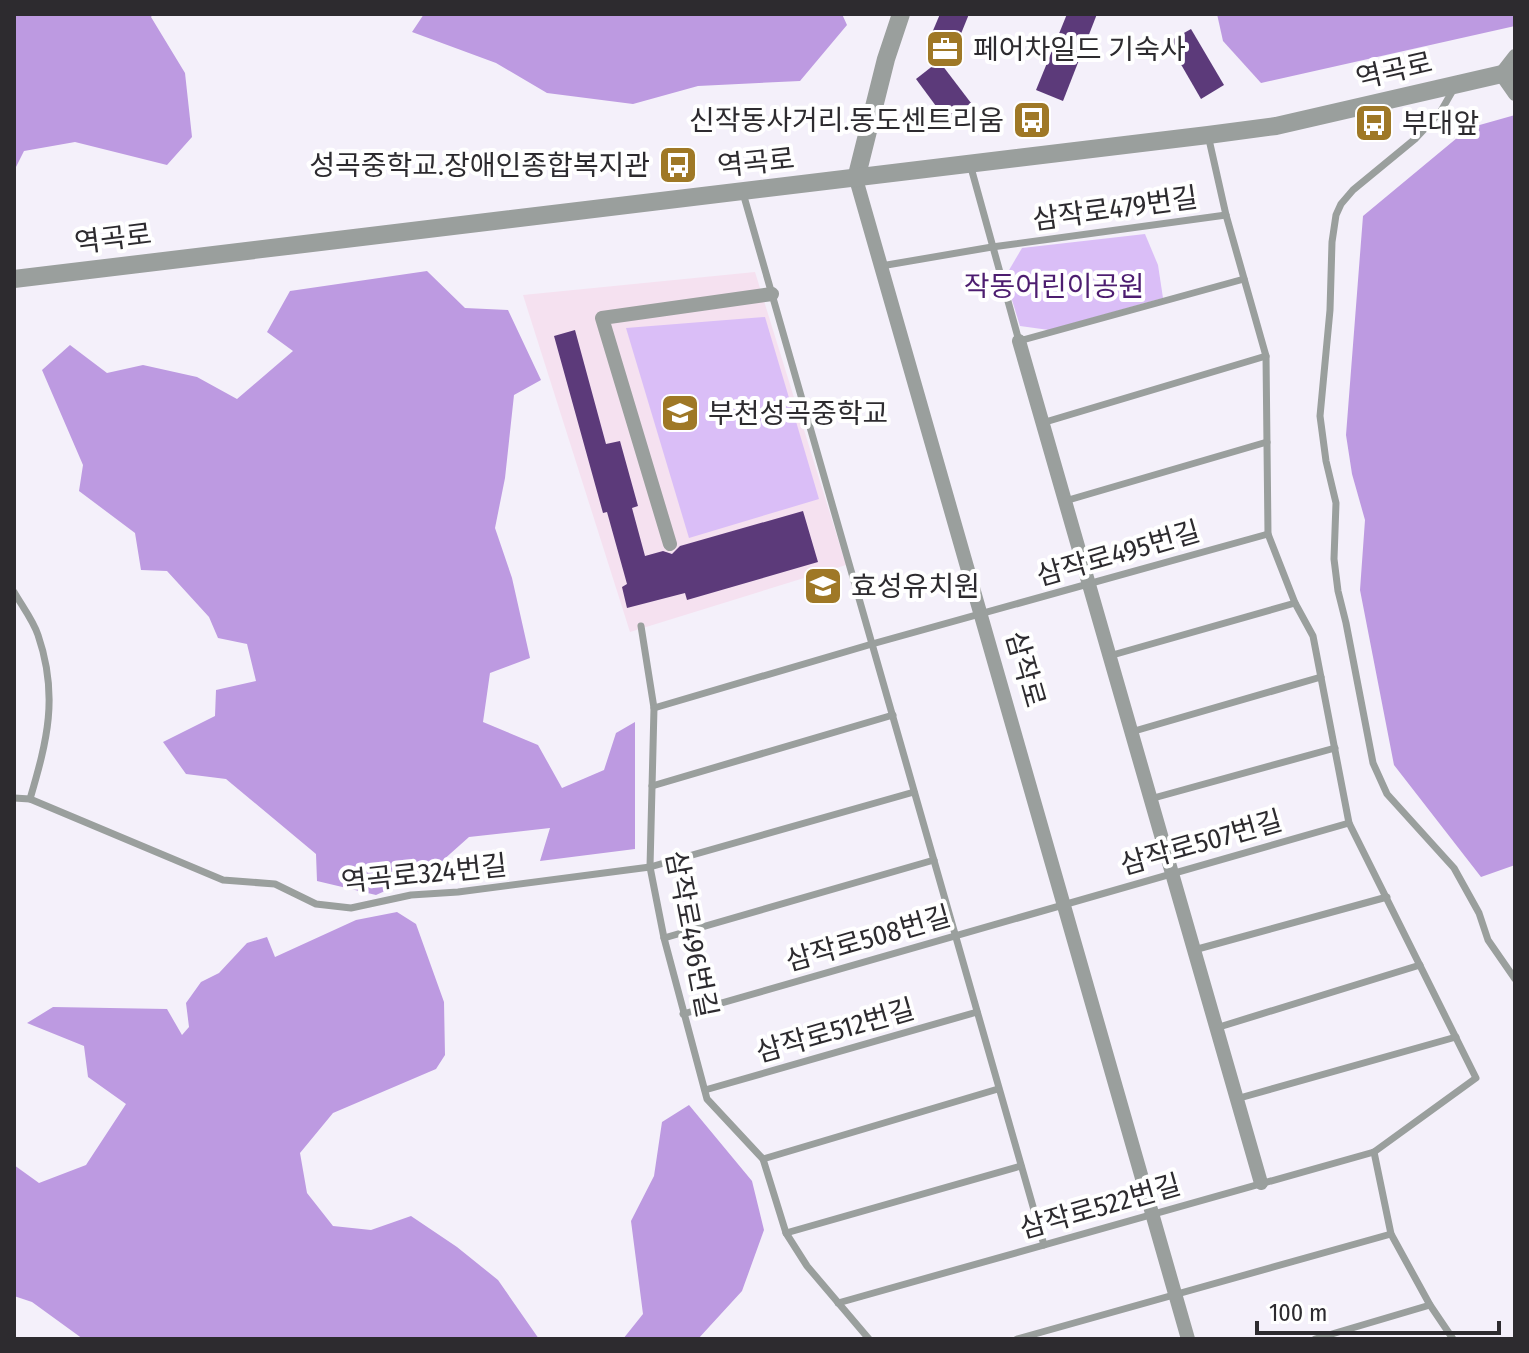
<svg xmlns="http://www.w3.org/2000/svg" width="1529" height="1353" viewBox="0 0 1529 1353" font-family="'Fira Sans Condensed','Noto Sans KR',sans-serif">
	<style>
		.education { fill: #f5e1f0 }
		.green { fill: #dabef7 }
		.forest { fill: #bd9ae1 }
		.building { fill: #5c3a7a }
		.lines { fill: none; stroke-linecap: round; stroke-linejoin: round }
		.service { stroke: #9a9f9d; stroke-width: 7 }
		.minor { stroke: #9a9f9d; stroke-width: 14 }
		.tertiary { stroke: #9a9f9d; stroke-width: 18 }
		.labels { text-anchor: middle; stroke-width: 8; stroke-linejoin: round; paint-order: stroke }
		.poi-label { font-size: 28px; fill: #2d2b2f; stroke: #fff; text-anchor: start }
		.street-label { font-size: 28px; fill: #2d2b2f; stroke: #fff }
		.park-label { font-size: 28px; fill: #4d1d70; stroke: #fff }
	</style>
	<rect width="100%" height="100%" fill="#f4f0fa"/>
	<!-- education -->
	<polygon class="education" points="755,272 846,565 630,632 523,295"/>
	<!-- green -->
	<g class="green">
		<polygon points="1145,234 1158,265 1163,298 1049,330 1020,326 1005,277 1022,248"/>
		<polygon points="765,317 819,499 689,538 626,328"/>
	</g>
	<!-- forest -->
	<g class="forest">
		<polygon points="14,14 153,14 151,17 185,73 192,137 167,165 75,142 24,151 14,171"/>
		<polygon points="424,14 842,14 847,25 800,81 698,86 633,104 547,93 496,63 412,32"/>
		<polygon points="1217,14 1515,14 1515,26 1261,83 1223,41"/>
		<polygon points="1515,115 1515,865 1481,877 1394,765 1360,590 1365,520 1352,474 1346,435 1363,216 1469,128"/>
		<polygon points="427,271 465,308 508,310 541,380 514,395 505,478 495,528 512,578 530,658 490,673 483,722 538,745 562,788 604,770 616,733 635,722 635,849 540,861 550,828 469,837 432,870 376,895 317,881 316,854 226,779 186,774 163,742 215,716 216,690 256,681 247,644 218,638 209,617 167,571 141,570 135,533 79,491 83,465 42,370 70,345 107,373 143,365 197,377 237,399 293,351 267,332 290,291"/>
		<polygon points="397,912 416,924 444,1002 445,1055 436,1069 333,1113 300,1153 307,1193 333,1226 371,1230 411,1216 457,1247 498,1280 539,1339 83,1339 32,1302 14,1296 14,1165 39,1183 86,1165 126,1104 88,1077 84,1046 27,1023 53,1007 167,1009 182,1035 189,1027 186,1003 201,982 219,973 247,943 267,937 275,957 356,920"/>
		<polygon points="689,1105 752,1181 764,1230 742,1291 698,1339 623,1339 643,1314 631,1221 654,1176 662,1122"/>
	</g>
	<!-- building -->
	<g class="building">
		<polygon points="940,14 969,14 954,51 929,40"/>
		<polygon points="1067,14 1097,14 1063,101 1036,90"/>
		<polygon points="1191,29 1224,85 1201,99 1168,42"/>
		<polygon points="939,61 971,103 947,121 916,79"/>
		<polygon points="575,330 606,444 620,441 638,506 632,508 645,556 663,551 672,554 680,546 803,511 818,562 687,600 685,593 627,608 622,587 627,584 607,512 603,513 554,336"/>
	</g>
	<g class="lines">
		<!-- service -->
		<g class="service">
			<polyline points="1453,90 1441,111 1415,139 1353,190 1341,204 1336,215 1332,242 1330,310 1320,416 1326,461 1336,503 1334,559 1338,591 1346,623 1373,763 1387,794 1454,868 1479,913 1488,940 1515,979"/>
			<polyline points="970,164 1019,341 1244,279"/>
			<polyline points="743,193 1044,1245"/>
			<polyline points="881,266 992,247 1226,215"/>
			<polyline points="1042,423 1266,356"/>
			<polyline points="1065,501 1267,442"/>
			<path d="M 14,592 C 22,606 33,620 38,635 C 59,696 47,741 30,799 L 223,880 L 275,884 L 316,904 L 351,908 L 411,895 L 458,892 L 650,867 L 914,792"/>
			<polyline points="641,626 654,708 650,867 664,938 707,1099 763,1159 786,1233 807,1266 869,1339"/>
			<polyline points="1109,656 1295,603"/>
			<polyline points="654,708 872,644 1268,534"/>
			<polyline points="1131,732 1321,677"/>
			<polyline points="652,786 893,715"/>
			<polyline points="14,798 30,799"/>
			<polyline points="1150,799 1335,748"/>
			<polyline points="664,938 934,860"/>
			<polyline points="1194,950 1387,897"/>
			<polyline points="683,1014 1349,823"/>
			<polyline points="1216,1028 1420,965"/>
			<polyline points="705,1090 977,1012"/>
			<polyline points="1236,1099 1456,1037"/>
			<polyline points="1374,1152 1391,1234 1430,1305 1453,1339"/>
			<polyline points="763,1159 998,1089"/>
			<polyline points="786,1233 1021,1166"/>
			<polyline points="838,1303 1374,1152 1476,1078 1349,823 1313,636 1295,603 1268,534 1266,356 1226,215 1208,135"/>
			<polyline points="1017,1339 1391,1234"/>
			<polyline points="1315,1339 1430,1305"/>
		</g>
		<!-- minor -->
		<g class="minor">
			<polyline points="1515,56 1501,74 1515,94"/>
			<polyline points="856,179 1188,1339"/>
			<polyline points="1019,341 1261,1183"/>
			<polyline points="670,544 602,318 772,294"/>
		</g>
		<!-- tertiary -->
		<g class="tertiary">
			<polyline points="856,179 886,59 901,14"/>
			<polyline points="14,279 1208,135 1276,126 1515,71"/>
		</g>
	</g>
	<!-- icons -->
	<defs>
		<g id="office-square" transform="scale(2)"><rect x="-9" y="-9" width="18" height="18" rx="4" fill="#9f7826" stroke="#fff"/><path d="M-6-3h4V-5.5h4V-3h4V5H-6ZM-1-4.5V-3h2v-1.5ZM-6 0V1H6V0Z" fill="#fff"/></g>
		<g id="bus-square" transform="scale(2)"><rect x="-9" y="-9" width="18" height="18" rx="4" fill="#9f7826" stroke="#fff"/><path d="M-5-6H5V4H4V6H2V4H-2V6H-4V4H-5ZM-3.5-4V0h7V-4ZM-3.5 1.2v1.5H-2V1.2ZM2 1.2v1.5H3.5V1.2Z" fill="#fff"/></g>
		<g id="school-square" transform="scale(2)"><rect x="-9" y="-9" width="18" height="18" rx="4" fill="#9f7826" stroke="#fff"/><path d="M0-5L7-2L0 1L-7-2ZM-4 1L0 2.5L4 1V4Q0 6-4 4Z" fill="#fff"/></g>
	</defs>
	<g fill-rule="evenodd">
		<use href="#office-square" x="945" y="49"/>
		<use href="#bus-square" x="1032" y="120"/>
		<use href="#bus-square" x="1374" y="123"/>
		<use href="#bus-square" x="678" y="165"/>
		<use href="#school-square" x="680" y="413"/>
		<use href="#school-square" x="823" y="586"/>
	</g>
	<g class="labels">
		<!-- poi labels -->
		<g class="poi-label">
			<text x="973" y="59">페어차일드 기숙사</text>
			<text x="1004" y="130" text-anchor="end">신작동사거리.동도센트리움</text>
			<text x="1402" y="133">부대앞</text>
			<text x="650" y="175" text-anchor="end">성곡중학교.장애인종합복지관</text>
			<text x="708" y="423">부천성곡중학교</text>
			<text x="851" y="596">효성유치원</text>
		</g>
		<!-- street labels -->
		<g class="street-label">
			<text transform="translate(1394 70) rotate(-13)" y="10">역곡로</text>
			<text transform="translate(756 162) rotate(-6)" y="10">역곡로</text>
			<text transform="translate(1115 208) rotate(-8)" y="10">삼작로479번길</text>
			<text transform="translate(113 238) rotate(-7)" y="10">역곡로</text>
			<text transform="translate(1118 553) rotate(-16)" y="10">삼작로495번길</text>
			<text transform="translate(1026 669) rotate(74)" y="10">삼작로</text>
			<text transform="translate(1201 842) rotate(-16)" y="10">삼작로507번길</text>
			<text transform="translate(424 873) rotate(-6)" y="10">역곡로324번길</text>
			<text transform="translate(692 934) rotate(79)" y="10">삼작로496번길</text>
			<text transform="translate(868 938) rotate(-16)" y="10">삼작로508번길</text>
			<text transform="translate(835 1030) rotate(-16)" y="10">삼작로512번길</text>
			<text transform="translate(1100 1206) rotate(-16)" y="10">삼작로522번길</text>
		</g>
		<!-- park labels -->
		<g class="park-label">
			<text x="1054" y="296">작동어린이공원</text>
		</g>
	</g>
	<!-- border -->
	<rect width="1529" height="1353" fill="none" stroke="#2d2b2f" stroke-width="32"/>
	<!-- scale -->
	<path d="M1257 1321v12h242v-12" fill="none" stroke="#2d2b2f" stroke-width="4"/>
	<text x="1269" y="1321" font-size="24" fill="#2d2b2f" stroke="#ffffff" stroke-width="6" paint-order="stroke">100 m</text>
</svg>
